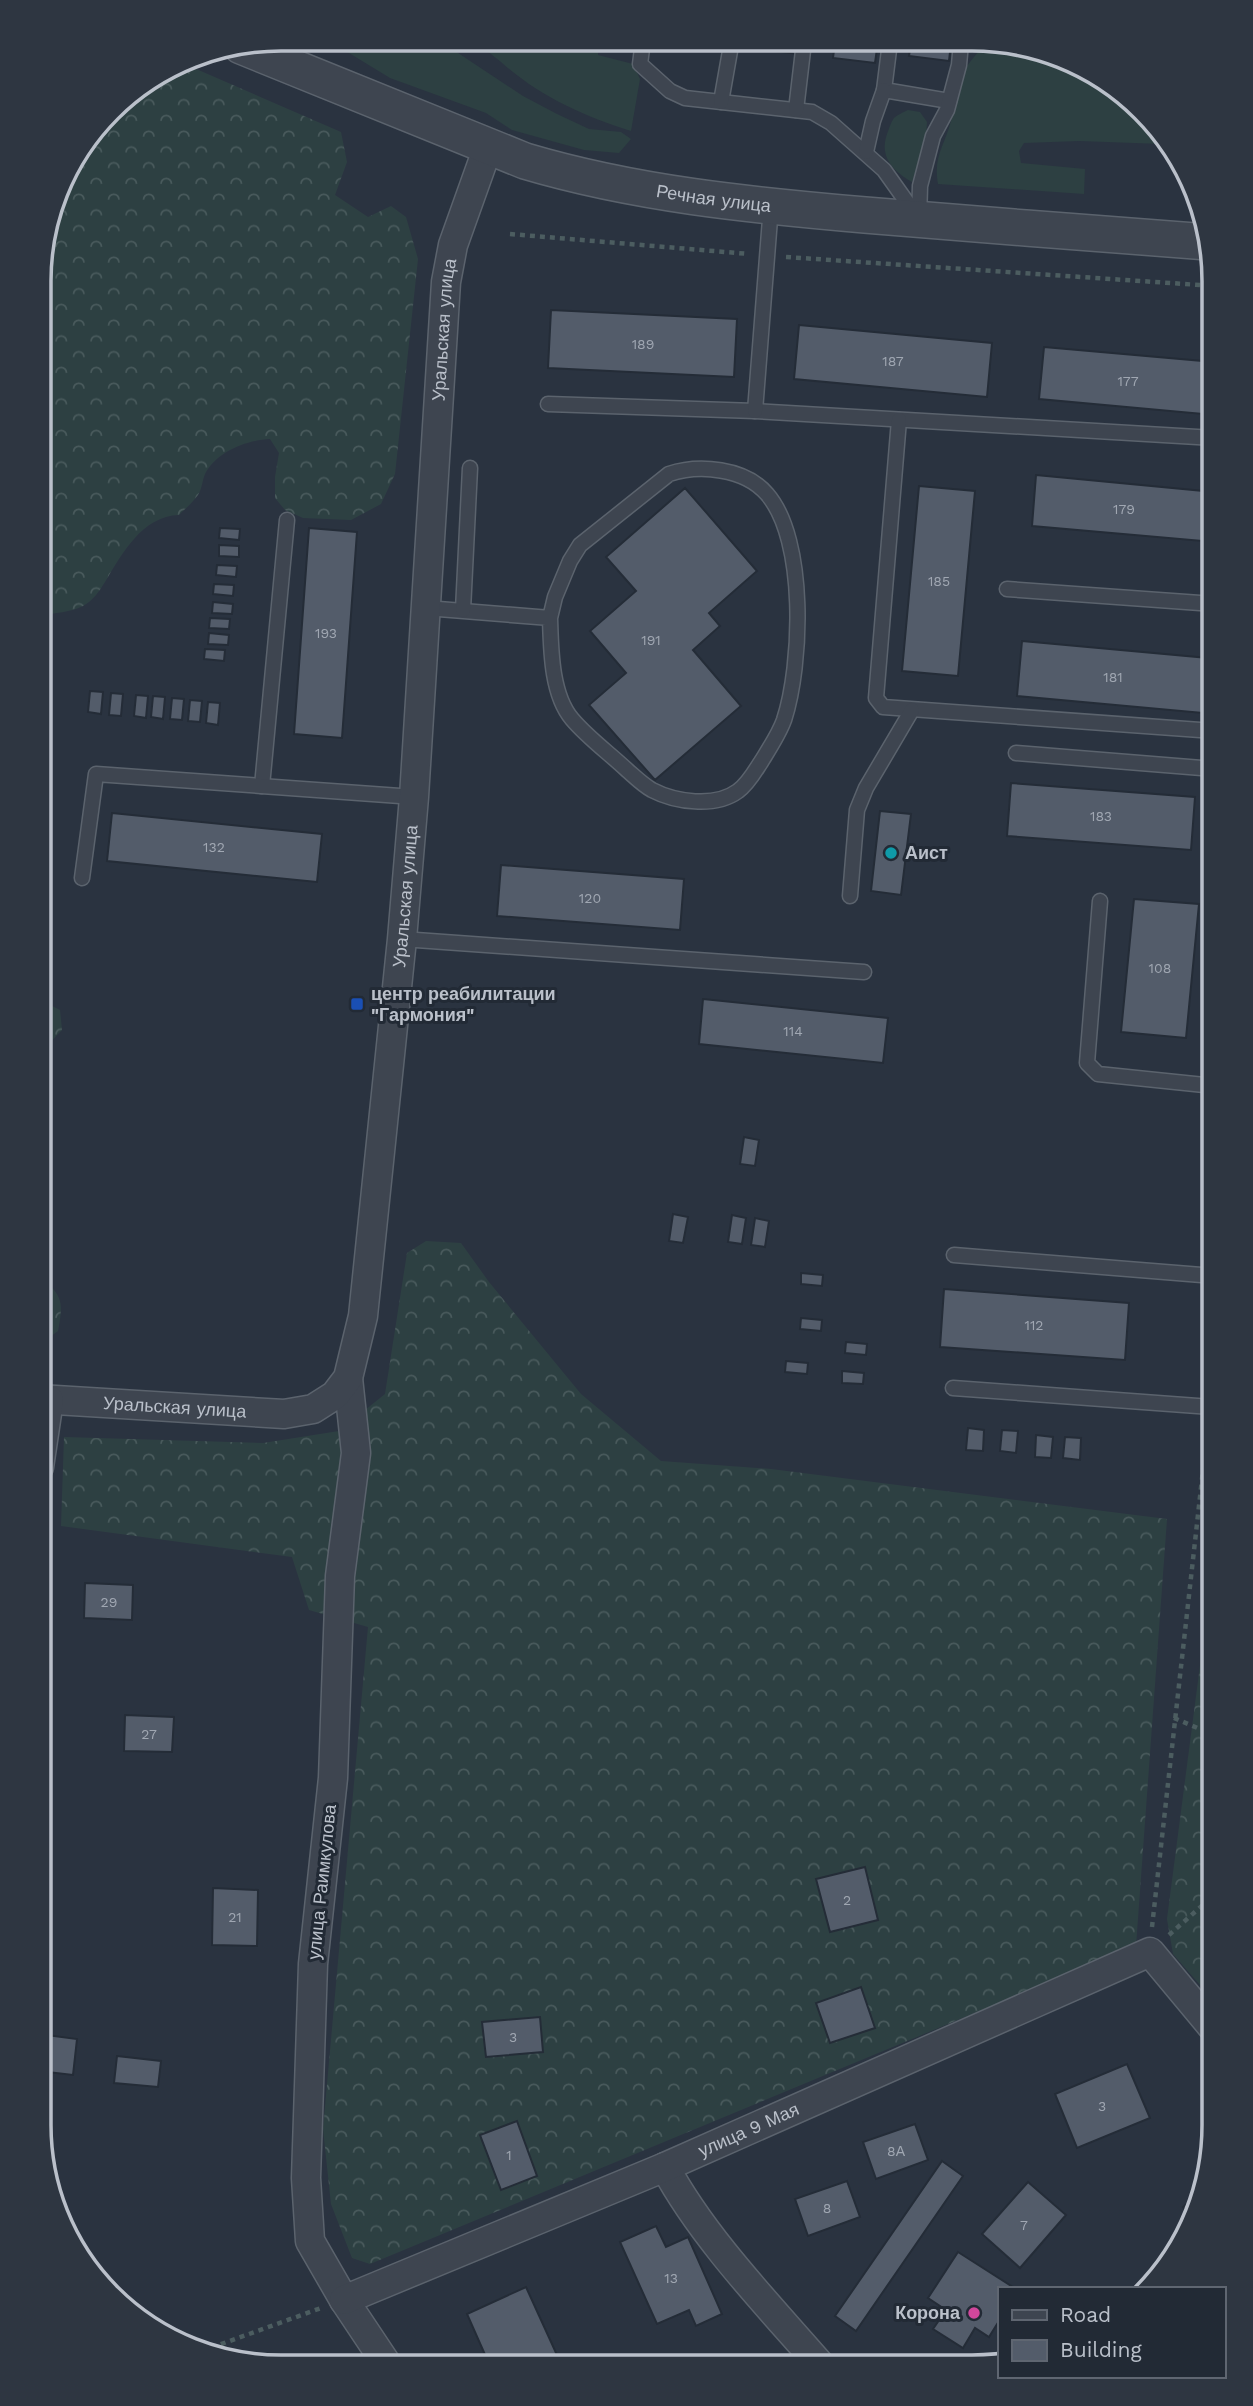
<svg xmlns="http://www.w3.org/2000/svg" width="1253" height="2406" viewBox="0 0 1253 2406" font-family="'Work Sans',sans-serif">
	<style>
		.grass { fill: #2d4042 }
		.forest { fill: url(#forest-crowns) }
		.building { fill: #535c6a; stroke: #242c37; stroke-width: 2 }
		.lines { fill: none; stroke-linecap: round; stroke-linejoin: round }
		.service-casing { stroke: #5b636d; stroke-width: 17 }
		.minor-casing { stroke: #5b636d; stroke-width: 31 }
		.tertiary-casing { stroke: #5b636d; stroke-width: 38 }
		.path { stroke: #4c5d60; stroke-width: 4.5; stroke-dasharray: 5 5; stroke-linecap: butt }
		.service { stroke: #3e4550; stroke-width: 14 }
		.minor { stroke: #3e4550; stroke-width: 28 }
		.tertiary { stroke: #3e4550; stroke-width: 35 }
		.culture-dot { fill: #0f9aa8; stroke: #222a35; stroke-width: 2.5 }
		.transit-dot { fill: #1a4fb4; stroke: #222a35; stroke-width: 2.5 }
		.hotel-dot { fill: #d1479c; stroke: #222a35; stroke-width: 2.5 }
		.labels { text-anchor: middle; stroke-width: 6; stroke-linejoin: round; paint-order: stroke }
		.number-label { font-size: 14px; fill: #a0a7b2 }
		.street-label { font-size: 18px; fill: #bac0ca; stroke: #222a35 }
		.poi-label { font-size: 18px; font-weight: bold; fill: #bac0ca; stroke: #222a35; text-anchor: start }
		.rim { fill: none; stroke: #bac0ca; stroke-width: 3.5 }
	</style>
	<defs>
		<pattern id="forest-crowns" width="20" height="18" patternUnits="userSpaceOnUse" patternTransform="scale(1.75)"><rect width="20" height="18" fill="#2d4042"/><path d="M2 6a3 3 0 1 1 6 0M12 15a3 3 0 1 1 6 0" fill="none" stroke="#495a5c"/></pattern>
	</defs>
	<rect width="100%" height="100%" fill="#2a3340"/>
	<!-- grass -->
	<g class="grass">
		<polygon points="326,39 437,39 523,96 557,114 589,129 621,132 631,139 619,153 584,150 512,130 486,113 390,78"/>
		<path d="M 477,40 L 598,40 L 598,55 L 633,64 L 640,79 L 631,131 C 583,116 539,96 501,62 C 492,55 483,48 477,40 Z"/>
		<path d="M 987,43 L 1019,43 L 1092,79 L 1093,85 L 1116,91 L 1132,99 L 1162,144 L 1079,141 L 1024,143 L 1019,151 L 1021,163 L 1085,169 L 1084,194 L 938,184 C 933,156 945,145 951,121 C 955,107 955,91 960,78 C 967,64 977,53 987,43 Z"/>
		<path d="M 908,110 L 920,112 L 927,122 L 926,137 L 912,182 C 893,171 879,157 887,134 C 889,129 891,122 894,118 C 897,115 904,112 908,110 Z"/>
	</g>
	<!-- forest -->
	<g class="forest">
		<path d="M 180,62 L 341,132 L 347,162 L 335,195 L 368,217 L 391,206 L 406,217 L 418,259 L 395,474 L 381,504 L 351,520 L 303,518 L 285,510 L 275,498 L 275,477 L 279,453 L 270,439 C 246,440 216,452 205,474 C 202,481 202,489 198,495 C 193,502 185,509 179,515 C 142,516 122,554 105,582 C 100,590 93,601 83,606 C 72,612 53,613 40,616 L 41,250 L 64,173 L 121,99 Z"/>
		<polygon points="40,1000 60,1010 62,1030 40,1053"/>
		<polygon points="426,1241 461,1243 489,1282 581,1394 661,1461 771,1469 1167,1519 1136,1946 370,2264 352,2258 331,2204 323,2129 368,1627 309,1610 292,1557 61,1526 64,1437 263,1443 339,1431 385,1394 407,1253"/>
		<path d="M 39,1278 C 64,1294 63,1304 58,1331 L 40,1344 Z"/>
		<polygon points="1214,1558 1214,2001 1173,1954 1167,1919"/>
	</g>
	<!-- building -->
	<g class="building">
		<polygon points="749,41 800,42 799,54 748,48"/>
		<polygon points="835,42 878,42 875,63 833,58"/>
		<polygon points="911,42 951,43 949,61 909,56"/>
		<polygon points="551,310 737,319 734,377 548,368"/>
		<polygon points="799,325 992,343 987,397 794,379"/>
		<polygon points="1044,347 1214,362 1214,415 1039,399"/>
		<polygon points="1036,475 1214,492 1214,542 1032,526"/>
		<polygon points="919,486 975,491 958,676 902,671"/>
		<polygon points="685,488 757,571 709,613 720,626 693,650 741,706 655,780 589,705 626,673 590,631 636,591 606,557"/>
		<polygon points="220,528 240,529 239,540 219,538"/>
		<polygon points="309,528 357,532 342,738 294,734"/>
		<polygon points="219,545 239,546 239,557 219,556"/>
		<polygon points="217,565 237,566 236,577 216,575"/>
		<polygon points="214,584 234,585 233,596 213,594"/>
		<polygon points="213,602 233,604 232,614 212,613"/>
		<polygon points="210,618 230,619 229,629 209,628"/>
		<polygon points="209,633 229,635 228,645 208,644"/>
		<polygon points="1022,641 1208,658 1203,713 1017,696"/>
		<polygon points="205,649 225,650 224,661 204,659"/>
		<polygon points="90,691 103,692 101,714 88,712"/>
		<polygon points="111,693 123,694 121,716 109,715"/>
		<polygon points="136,695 148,696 146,718 134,716"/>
		<polygon points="153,696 165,697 163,719 151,717"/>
		<polygon points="172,698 184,699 182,720 170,719"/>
		<polygon points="190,700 202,701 200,722 188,721"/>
		<polygon points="208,702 220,703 218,725 206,723"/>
		<polygon points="1011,783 1195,797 1191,850 1007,836"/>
		<polygon points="880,811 911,814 901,895 871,891"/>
		<polygon points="112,813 322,834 317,882 107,861"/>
		<polygon points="501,865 684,879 680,930 497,916"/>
		<polygon points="1134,899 1199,904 1186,1038 1121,1032"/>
		<polygon points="703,999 888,1018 883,1063 699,1044"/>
		<polygon points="744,1137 759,1140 755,1166 740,1164"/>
		<polygon points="673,1214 688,1217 683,1243 669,1241"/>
		<polygon points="732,1215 746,1218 742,1244 728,1242"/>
		<polygon points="755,1218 769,1221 765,1247 751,1245"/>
		<polygon points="801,1273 823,1275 822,1286 801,1284"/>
		<polygon points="944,1289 1129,1303 1125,1360 940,1347"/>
		<polygon points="801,1318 822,1320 821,1331 800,1329"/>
		<polygon points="846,1342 867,1344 866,1355 845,1353"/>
		<polygon points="786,1361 808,1363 807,1374 785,1372"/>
		<polygon points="842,1371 864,1373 863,1384 842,1383"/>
		<polygon points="968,1428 984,1430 983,1451 966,1450"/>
		<polygon points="1002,1430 1018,1431 1016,1453 1000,1451"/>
		<polygon points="1036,1435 1053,1437 1051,1458 1035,1457"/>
		<polygon points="1065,1437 1081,1438 1080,1460 1063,1458"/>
		<polygon points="85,1583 133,1585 132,1620 84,1618"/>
		<polygon points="125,1715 174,1717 172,1752 124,1751"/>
		<polygon points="865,1867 878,1920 830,1932 816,1879"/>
		<polygon points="213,1888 258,1890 257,1946 212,1945"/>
		<polygon points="861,1987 875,2028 830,2043 816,2003"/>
		<polygon points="540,2017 543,2052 486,2057 482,2022"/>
		<polygon points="39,2034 77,2039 73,2075 39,2071"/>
		<polygon points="117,2056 161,2061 158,2087 114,2083"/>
		<polygon points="1127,2064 1150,2118 1077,2148 1055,2094"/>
		<polygon points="517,2121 537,2176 501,2190 480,2135"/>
		<polygon points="915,2124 928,2160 876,2179 863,2142"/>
		<polygon points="942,2161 963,2176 856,2331 835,2316"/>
		<polygon points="847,2181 860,2217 808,2236 795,2199"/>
		<polygon points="1028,2182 1066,2215 1020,2268 982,2234"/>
		<polygon points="1203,2190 1196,2217 1194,2220 1183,2207"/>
		<polygon points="656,2226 666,2247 688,2237 722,2314 696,2326 689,2310 657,2324 620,2242"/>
		<polygon points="958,2252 1016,2289 999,2289 999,2321 989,2337 975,2328 963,2348 933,2329 946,2310 928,2298"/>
		<polygon points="526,2287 562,2366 490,2366 467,2314"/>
	</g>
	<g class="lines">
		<!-- service casing -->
		<g class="service-casing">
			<g id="service">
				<polyline points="643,41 640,64 670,91 685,98 812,112 831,123 884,170 916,215"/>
				<polyline points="890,42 884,90 949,101"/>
				<polyline points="721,102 730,51 728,41"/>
				<polyline points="796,110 804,42"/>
				<polyline points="866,152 873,121 884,90"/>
				<polyline points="919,220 920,186 933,136 947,110 959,65 961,43"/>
				<polyline points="548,404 755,411 1214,438"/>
				<polyline points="755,411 771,206"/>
				<polyline points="899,420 876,698 883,707 1214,731"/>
				<polyline points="1007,589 1214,604"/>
				<path d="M 426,608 L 550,618 C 551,649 551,694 572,719 C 588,738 609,753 627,770 C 634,776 643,785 652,790 C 675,802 715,808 738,791 C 748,784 755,771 761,762 C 769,749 779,734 784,720 C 802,665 807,540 767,494 C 745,468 699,464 669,474 L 580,545 L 570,561 L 555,597 L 550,618"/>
				<polyline points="463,610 470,468"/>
				<polyline points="1016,753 1214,769"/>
				<polyline points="262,786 287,520"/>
				<polyline points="82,878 96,774 414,797"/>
				<polyline points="850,896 857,810 866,788 912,710"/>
				<polyline points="1100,901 1087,1063 1098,1074 1214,1086"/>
				<polyline points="402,939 864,972"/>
				<polyline points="954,1255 1214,1276"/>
				<polyline points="953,1388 1211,1407 1214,1338"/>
			</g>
		</g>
		<!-- minor casing -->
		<g class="minor-casing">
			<g id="minor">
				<polyline points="348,1378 356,1453 340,1576 333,1778 313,1964 306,2178 310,2241 344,2300 388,2366"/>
				<path id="s1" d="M 39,1399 L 284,1414 L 313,1409 L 335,1395 L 348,1378 L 363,1316 L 402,939 L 414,797 L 446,282 L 453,245 L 488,147"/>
				<polyline points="39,1467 49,1400"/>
				<path d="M 665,2167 C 703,2238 769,2306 822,2367"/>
				<path id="s2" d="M 344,2300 L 665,2167 L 1150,1952 L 1214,2029"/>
			</g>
		</g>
		<!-- tertiary casing -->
		<g class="tertiary-casing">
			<g id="tertiary">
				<path id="s3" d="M 241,46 L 525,161 C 636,194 750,205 865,215 C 979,225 1094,233 1208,242"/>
			</g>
		</g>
		<!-- path -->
		<g class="path">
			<polyline points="510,234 749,254"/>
			<polyline points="786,257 1214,286"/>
			<polyline points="1174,1718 1214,1735"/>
			<polyline points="1152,1927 1208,1425"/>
			<polyline points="1169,1935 1214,1895"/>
			<polyline points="202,2351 321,2308"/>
		</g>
		<!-- service -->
		<use href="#service" class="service"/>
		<!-- minor -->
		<use href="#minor" class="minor"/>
		<!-- tertiary -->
		<use href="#tertiary" class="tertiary"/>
	</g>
	<!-- markers -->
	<circle class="culture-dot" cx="891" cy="853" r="7"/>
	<rect class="transit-dot" x="350" y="997" width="14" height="14" rx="3.5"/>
	<circle class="hotel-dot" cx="974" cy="2313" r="7"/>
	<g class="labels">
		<!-- number labels -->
		<g class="number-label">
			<text x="643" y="349">189</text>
			<text x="893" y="366">187</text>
			<text x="1128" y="386">177</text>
			<text x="1124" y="514">179</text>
			<text x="939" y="586">185</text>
			<text x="326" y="638">193</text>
			<text x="651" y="645">191</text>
			<text x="1113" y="682">181</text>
			<text x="1101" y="821">183</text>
			<text x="214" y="852">132</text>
			<text x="590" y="903">120</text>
			<text x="1160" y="973">108</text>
			<text x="793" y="1036">114</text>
			<text x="1034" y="1330">112</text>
			<text x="109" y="1607">29</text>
			<text x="149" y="1739">27</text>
			<text x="847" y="1905">2</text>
			<text x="235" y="1922">21</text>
			<text x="513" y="2042">3</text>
			<text x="1102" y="2111">3</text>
			<text x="896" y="2156">8А</text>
			<text x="509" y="2160">1</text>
			<text x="827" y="2213">8</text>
			<text x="1024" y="2230">7</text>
			<text x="671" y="2283">13</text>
		</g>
		<!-- street labels -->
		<g class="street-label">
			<text dy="6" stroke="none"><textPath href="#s3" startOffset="499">Речная улица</textPath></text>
			<text dy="6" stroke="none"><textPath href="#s1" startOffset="1376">Уральская улица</textPath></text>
			<text dy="6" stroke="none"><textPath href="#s1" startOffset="808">Уральская улица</textPath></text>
			<text dy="6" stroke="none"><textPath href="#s1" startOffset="136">Уральская улица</textPath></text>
			<text transform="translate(322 1882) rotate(-84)" y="6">улица Раимкулова</text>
			<text dy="6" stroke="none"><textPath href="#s2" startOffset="439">улица 9 Мая</textPath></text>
		</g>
		<!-- poi labels -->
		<g class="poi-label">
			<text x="905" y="859">Аист</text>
			<text x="371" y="1000">центр реабилитации<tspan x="371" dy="21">"Гармония"</tspan></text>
			<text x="960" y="2319" text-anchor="end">Корона</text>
		</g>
	</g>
	<!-- crop -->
	<path d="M0 0H1253V2406H0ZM281 51H972A230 230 0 0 1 1202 281V2125A230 230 0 0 1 972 2355H281A230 230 0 0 1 51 2125V281A230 230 0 0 1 281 51Z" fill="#2e3641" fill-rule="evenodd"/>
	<path class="rim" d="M281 51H972A230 230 0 0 1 1202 281V2125A230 230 0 0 1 972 2355H281A230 230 0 0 1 51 2125V281A230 230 0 0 1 281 51Z"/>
	<!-- legend -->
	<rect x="998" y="2287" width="228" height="91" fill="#222a35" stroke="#5f6671" stroke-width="2"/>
	<rect x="1012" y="2310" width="35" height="10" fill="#3e4550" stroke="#5f6671" stroke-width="2"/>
	<text x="1060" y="2322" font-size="21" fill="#bac0ca">Road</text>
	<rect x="1012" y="2340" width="35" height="21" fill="#535c6a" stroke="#5f6671" stroke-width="2"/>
	<text x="1060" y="2357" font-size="21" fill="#bac0ca">Building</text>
</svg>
